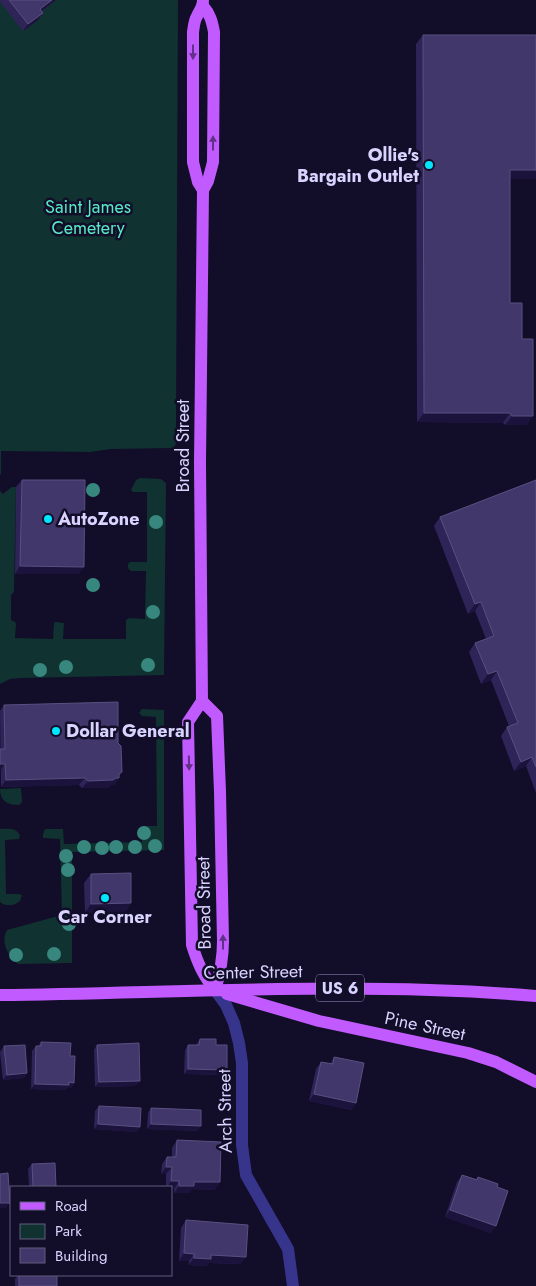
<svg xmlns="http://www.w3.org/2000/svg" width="536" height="1286" viewBox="0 0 536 1286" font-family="Jost,sans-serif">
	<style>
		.green { fill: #103231 }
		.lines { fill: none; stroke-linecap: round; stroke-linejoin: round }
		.minor { stroke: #37348b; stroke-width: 12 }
		.major { stroke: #c25bff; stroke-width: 12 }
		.tree { fill: #37877e }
		.wall { fill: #2f2458 }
		.shaded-wall { fill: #1c133d }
		.building { fill: #41376a; stroke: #595081 }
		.oneway { fill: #613089 }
		.poi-dot { fill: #00e6ff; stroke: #120d28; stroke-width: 2 }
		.labels { text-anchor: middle; stroke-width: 5; stroke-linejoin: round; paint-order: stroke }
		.shield { fill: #120d28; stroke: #9d98be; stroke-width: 1 }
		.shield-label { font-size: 16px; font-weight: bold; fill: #d9d4ff }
		.poi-label { font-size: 18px; font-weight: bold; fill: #d9d4ff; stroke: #120d28; text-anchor: start }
		.park-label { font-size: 18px; fill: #55eac5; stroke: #120d28 }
		.street-label { font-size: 18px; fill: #d9d4ff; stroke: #120d28 }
	</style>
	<rect width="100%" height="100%" fill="#120d28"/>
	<!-- green -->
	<g class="green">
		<polygon points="0,0 178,0 176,433 180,433 174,448 111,449 90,452 1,451 1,474 0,475"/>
		<polygon points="140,478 161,479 166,483 164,675 22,678 10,679 0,684 0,491 3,494 12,487 16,487 14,592 11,595 11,620 15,622 16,624 15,638 53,639 54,623 56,622 64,623 63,639 126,639 126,620 129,618 145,619 146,571 131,571 128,568 128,564 130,562 147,562 147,492 133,492 131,490 136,480"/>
		<path d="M 142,709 L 164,710 L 164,850 L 72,852 L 72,963 L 18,964 C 8,956 0,942 7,930 L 62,915 L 60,839 L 43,838 L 43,834 L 45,829 L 63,829 L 64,844 L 142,842 L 142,827 L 144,826 L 157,826 L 156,717 L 142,716 L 139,713 Z"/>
		<path d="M 21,788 L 22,802 L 19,805 C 7,805 0,801 0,789 Z"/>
		<path d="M 0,829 C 8,829 17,827 20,836 L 19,839 L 5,840 L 6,894 L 19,894 L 22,895 L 20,901 C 14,906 6,907 0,902 Z"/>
	</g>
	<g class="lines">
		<!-- minor -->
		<polyline class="minor" points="215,990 226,1005 234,1023 239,1043 242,1063 242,1145 246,1175 288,1249 293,1286"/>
		<!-- major -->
		<g class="major">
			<path d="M 203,0 C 203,7 200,10 197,16 C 194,21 194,26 193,32 L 193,162 L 198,182 L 203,190 L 200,463 L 202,701 L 188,722 L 192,945 C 198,964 203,975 215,990"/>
			<path d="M 203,190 L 208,181 L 213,162 L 214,32 C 212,21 210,14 203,6"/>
			<path d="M 202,701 L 217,716 L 220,792 L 223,941 C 223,958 220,974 215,990"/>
			<polyline points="227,994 319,1021 468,1053 496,1062 536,1082"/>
			<path d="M 0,995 C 179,993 358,981 536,996"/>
		</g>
	</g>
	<!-- trees -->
	<g class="tree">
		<circle cx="93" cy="490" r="7"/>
		<circle cx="156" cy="522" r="7"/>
		<circle cx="93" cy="585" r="7"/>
		<circle cx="153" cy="612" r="7"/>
		<circle cx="148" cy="665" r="7"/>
		<circle cx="66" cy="667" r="7"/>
		<circle cx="40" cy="670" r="7"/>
		<circle cx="144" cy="833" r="7"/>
		<circle cx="155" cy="846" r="7"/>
		<circle cx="84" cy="847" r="7"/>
		<circle cx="116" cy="847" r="7"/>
		<circle cx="135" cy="847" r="7"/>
		<circle cx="102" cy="848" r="7"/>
		<circle cx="66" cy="856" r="7"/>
		<circle cx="68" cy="870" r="7"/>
		<circle cx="69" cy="924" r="7"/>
		<circle cx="54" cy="954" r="7"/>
		<circle cx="16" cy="955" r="7"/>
	</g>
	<!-- wall -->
	<g class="wall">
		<polygon points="0,0 56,0 42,11 38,20 23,31 0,2"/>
		<polygon points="423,35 510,179 510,303 522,339 527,425 505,425 503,423 417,422 416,44"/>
		<polygon points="22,480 79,574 15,574 16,487"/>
		<polygon points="536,480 536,793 526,766 514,771 501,736 507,727 509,726 491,680 481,684 469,652 475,643 486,639 475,611 468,614 434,526 440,517"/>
		<polygon points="4,705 119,776 119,778 114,785 111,785 108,788 82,788 79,785 1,787 0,711"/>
		<polygon points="91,874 131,903 125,912 85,913 84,883"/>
		<polygon points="200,1039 216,1045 223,1075 184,1074 185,1050 188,1045 196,1045"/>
		<polygon points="41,1042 70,1056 74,1083 71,1088 67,1088 65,1090 31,1089 32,1051 36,1046 38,1046"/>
		<polygon points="97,1045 136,1086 95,1087 94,1050"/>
		<polygon points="4,1046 27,1073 24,1078 3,1080 0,1052"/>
		<polygon points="334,1057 356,1103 351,1110 309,1101 316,1069 321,1062 330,1064"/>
		<polygon points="99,1106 140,1127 136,1132 94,1129 95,1111"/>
		<polygon points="151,1108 201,1126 197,1131 147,1129 148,1113"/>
		<polygon points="177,1140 215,1190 192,1189 189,1193 174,1193 174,1189 171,1189 171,1187 166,1187 166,1174 161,1174 162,1164 167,1157 172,1157 172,1148"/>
		<polygon points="32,1164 56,1187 29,1187 28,1169"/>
		<polygon points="462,1175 476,1179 478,1177 497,1187 491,1233 445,1217 457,1182"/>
		<polygon points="186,1220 246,1257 240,1264 209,1263 206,1266 188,1265 189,1261 179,1261 181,1228"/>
		<polygon points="18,1275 57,1275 57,1286 15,1286 15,1279"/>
	</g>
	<!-- shaded-wall -->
	<g class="shaded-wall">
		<polygon points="52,0 56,0 35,16 40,9"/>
		<polygon points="43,13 38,20 23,31 28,24"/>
		<polygon points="510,170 536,170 536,179 504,179"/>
		<polygon points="424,413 510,413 503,423 417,422"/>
		<polygon points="512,416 533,416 527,425 505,425"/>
		<polygon points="20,566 84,567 79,574 15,574"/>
		<polygon points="481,602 475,611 468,614 475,604"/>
		<polygon points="497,671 491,680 481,684 488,674"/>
		<polygon points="532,757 526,766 514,771 521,762"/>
		<polygon points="0,764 5,764 0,771"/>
		<polygon points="122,772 118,778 119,778 114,785 111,785 108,788 82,788 88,781"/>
		<polygon points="85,778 79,785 1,787 6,780"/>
		<polygon points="131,903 125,912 85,913 91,904"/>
		<polygon points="188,1069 227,1070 223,1075 184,1074"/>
		<polygon points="27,1073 24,1078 3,1080 7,1075"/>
		<polygon points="140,1081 136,1086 95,1087 99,1082"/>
		<polygon points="74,1083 71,1088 67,1088 65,1090 31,1089 35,1084"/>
		<polygon points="314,1094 356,1103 351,1110 309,1101"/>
		<polygon points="98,1124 140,1127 136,1132 94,1129"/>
		<polygon points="151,1124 201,1126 197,1131 147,1129"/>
		<polygon points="166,1167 172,1167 166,1174 161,1174"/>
		<polygon points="171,1181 179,1181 174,1189 171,1189 171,1187 167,1187"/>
		<polygon points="194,1182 220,1182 215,1190 192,1189 189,1193 174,1193 179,1186"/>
		<polygon points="0,1203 10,1203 6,1208 0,1208"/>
		<polygon points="450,1210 496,1226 491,1233 445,1217"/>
		<polygon points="184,1253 194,1254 189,1261 179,1261"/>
		<polygon points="211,1255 246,1257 240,1264 209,1263 206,1266 188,1265 194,1258"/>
	</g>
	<!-- building -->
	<g class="building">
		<polygon points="9,0 52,0 40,9 43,13 28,24"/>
		<polygon points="423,35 536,35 536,170 510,170 510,303 522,303 522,339 533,339 533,416 512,416 510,413 424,413"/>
		<polygon points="22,480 85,480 84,567 20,566"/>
		<polygon points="536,480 536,767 532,757 521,762 507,727 518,723 497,671 488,674 475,643 494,636 481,602 475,604 440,517"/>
		<polygon points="118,702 118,743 121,746 122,772 119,774 119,778 116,778 113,780 88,781 85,778 6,780 5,764 0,764 0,749 5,749 4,705"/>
		<polygon points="131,873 131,903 91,904 91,874"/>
		<polygon points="200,1039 216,1039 216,1045 227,1045 227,1070 188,1069 188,1045 199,1045"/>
		<polygon points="41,1042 71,1043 70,1056 75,1056 74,1083 69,1082 69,1085 35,1084 36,1046 41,1046"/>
		<polygon points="139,1043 140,1081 99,1082 97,1045"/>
		<polygon points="25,1045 27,1073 7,1075 4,1046"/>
		<polygon points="334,1057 364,1063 356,1103 314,1094 321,1062 333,1064"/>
		<polygon points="99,1106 141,1108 140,1127 98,1124"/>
		<polygon points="151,1108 201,1110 201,1126 151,1124"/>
		<polygon points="177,1140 221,1142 220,1182 194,1182 194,1186 179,1186 179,1181 171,1181 172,1167 166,1167 167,1157 176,1157"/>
		<polygon points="55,1163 56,1187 33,1187 32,1164"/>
		<polygon points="8,1173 10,1203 0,1203 0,1174"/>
		<polygon points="462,1175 477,1180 478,1177 498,1184 497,1187 508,1191 496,1226 450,1210"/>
		<polygon points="186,1220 248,1225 246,1257 211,1255 211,1259 194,1258 194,1254 184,1253"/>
		<rect x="19" y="1275" width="38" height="11"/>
	</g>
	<!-- one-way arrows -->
	<defs><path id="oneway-solid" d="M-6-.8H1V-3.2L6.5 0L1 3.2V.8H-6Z" transform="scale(1.25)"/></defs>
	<g class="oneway">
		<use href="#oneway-solid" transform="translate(193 52) rotate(90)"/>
		<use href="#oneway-solid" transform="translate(213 143) rotate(-90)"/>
		<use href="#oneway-solid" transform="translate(189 763) rotate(89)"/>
		<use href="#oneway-solid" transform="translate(223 942) rotate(-90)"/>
	</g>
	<!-- markers -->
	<g class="poi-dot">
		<circle cx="429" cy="165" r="5"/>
		<circle cx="48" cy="519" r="5"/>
		<circle cx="56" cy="731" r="5"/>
		<circle cx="105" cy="898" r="5"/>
	</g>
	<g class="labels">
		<!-- shield labels -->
		<rect class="shield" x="316" y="974.5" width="48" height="27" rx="4"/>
		<g class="shield-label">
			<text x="340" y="994">US 6</text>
		</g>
		<!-- poi labels -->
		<g class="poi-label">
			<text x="419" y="161" text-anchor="end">Ollie's<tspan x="419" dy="21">Bargain Outlet</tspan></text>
			<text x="58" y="525">AutoZone</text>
			<text x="66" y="737">Dollar General</text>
			<text x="105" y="923" text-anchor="middle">Car Corner</text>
		</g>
		<!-- park labels -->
		<g class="park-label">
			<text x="88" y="213">Saint James<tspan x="88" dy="21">Cemetery</tspan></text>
		</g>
		<!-- street labels -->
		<g class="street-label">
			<text transform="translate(183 446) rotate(-90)" y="6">Broad Street</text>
			<text transform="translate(204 903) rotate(-91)" y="6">Broad Street</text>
			<text transform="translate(253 972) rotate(-1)" y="6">Center Street</text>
			<text transform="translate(425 1026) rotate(12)" y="6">Pine Street</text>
			<text transform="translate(225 1111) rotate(-91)" y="6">Arch Street</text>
		</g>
	</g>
	<!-- legend -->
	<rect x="10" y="1186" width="162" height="90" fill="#120d28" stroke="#625d7e"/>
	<rect x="20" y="1202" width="25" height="8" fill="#c25bff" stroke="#625d7e"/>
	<text x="55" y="1211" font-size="15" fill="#d9d4ff">Road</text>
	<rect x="20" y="1224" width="25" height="15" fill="#103231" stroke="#625d7e"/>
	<text x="55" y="1236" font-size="15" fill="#d9d4ff">Park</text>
	<rect x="20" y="1248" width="25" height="15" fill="#41376a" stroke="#625d7e"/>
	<text x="55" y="1261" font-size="15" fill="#d9d4ff">Building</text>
</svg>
